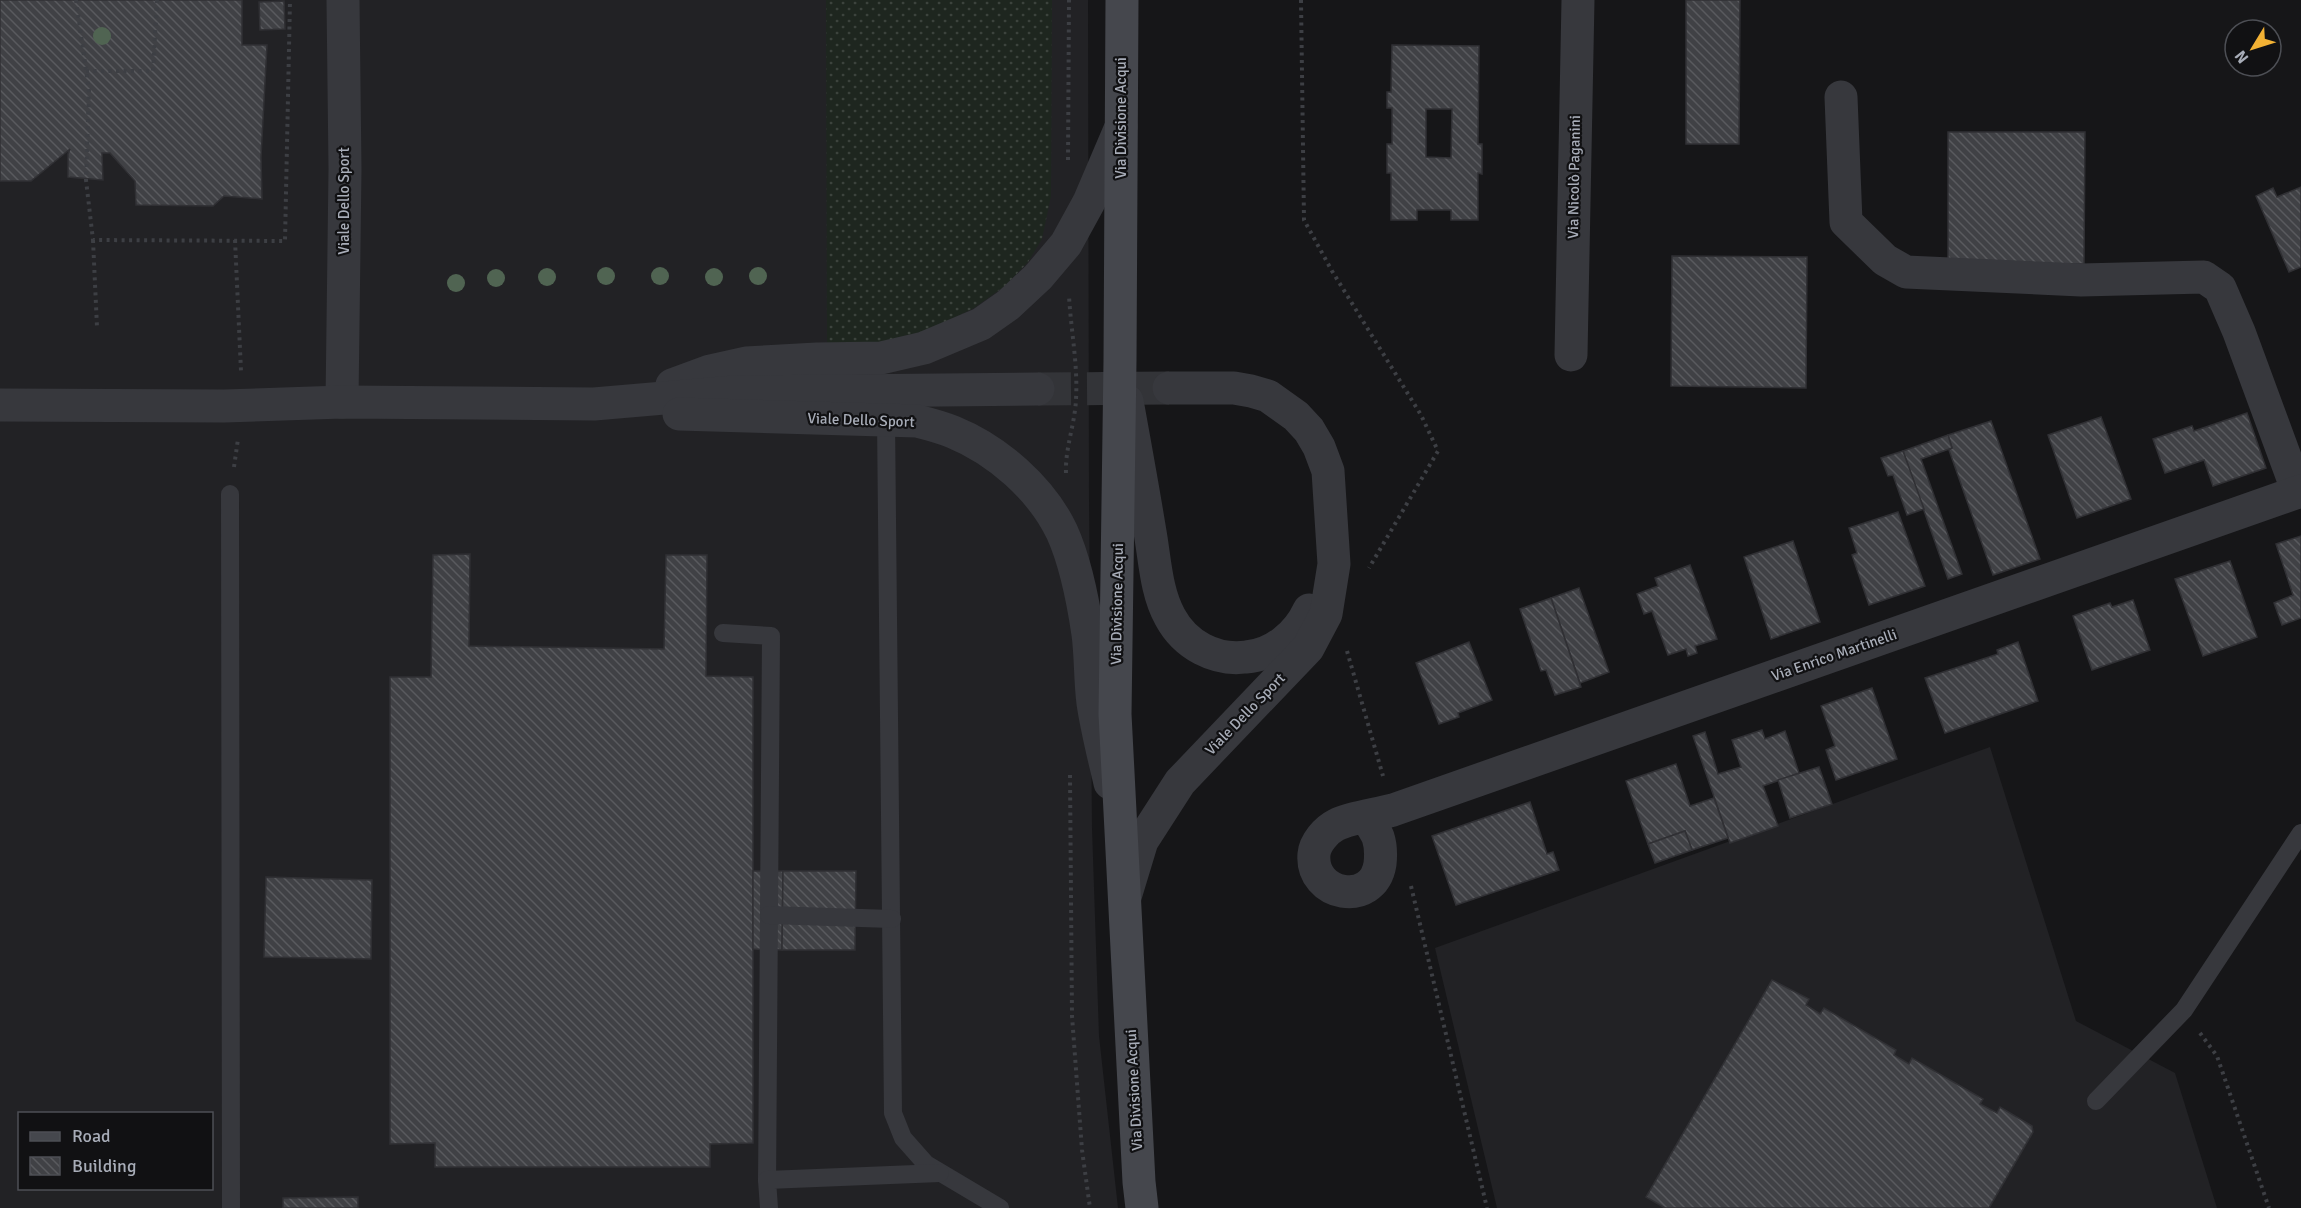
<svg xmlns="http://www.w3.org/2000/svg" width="2301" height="1208" viewBox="0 0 2301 1208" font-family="Signika,sans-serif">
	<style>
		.built { fill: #222225; fill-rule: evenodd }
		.grass { fill: url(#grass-dots) }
		.building { fill: url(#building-back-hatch); stroke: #303034; stroke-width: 1.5; fill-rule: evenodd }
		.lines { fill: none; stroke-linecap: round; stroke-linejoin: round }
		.street-tunnel { stroke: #333438; stroke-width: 33; stroke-dasharray: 33 16; stroke-linecap: butt }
		.path { stroke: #3d3f44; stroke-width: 4; stroke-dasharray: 3 4.5; stroke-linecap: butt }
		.lane { stroke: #37383d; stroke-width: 18 }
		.street { stroke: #37383d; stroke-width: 33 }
		.secondary { stroke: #45474d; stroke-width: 33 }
		.tree { fill: #506452 }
		.labels { text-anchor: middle; stroke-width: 4.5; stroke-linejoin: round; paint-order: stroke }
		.street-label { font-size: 15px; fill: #a8adb8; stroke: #111113 }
	</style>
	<defs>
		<pattern id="grass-dots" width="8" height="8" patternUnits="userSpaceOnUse" patternTransform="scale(1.5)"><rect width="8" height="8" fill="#1e261f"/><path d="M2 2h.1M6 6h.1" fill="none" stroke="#3c433d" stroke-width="1.8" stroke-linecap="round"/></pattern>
		<pattern id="building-back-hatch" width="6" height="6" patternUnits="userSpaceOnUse" patternTransform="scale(1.5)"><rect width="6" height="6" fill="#404145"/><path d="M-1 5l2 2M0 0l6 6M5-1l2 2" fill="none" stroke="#595a5e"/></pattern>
	</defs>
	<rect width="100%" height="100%" fill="#161618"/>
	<!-- built -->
	<g class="built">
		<path d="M 0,0 L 1088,0 L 1089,499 L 1092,828 L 1099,1036 L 1118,1208 L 0,1208 ZM 20,1114 L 212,1114 L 212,1188 L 20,1188 Z"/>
		<polygon points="1990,747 2076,1021 2175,1073 2217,1208 1497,1208 1435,948"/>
	</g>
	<!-- grass -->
	<polygon class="grass" points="826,0 1052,0 1051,196 1042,239 1028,262 1005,286 974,308 910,340 827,346"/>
	<!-- building -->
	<g class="building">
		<polygon points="0,0 242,0 242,45 267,45 261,157 262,199 224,196 213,206 136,205 135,181 110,153 102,153 103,180 68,177 68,154 70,149 31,181 0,181"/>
		<polygon points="1686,0 1740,0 1739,144 1686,144"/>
		<polygon points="284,1 285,29 260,30 259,2"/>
		<path d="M 1392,45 L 1479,46 L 1478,144 L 1482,144 L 1482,174 L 1478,173 L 1478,220 L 1451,220 L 1451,210 L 1417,210 L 1417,220 L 1391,220 L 1391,173 L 1387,173 L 1387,144 L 1392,144 L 1392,108 L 1387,108 L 1387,92 L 1391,92 ZM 1426,109 L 1452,109 L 1451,158 L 1426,157 Z"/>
		<polygon points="1948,132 2085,132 2084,264 1948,263"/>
		<polygon points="2301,187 2301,267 2289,272 2256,196 2273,188 2277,197"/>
		<polygon points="1672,256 1807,257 1806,388 1671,386"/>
		<polygon points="2247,413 2266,468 2213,486 2204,460 2165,473 2153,439 2192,426 2194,431"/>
		<polygon points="2101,417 2131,499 2077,518 2048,435"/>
		<polygon points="1991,421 2040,559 1993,575 1949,450 1952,448 1948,435"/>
		<polygon points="1948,435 1952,448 1921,459 1962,574 1948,579 1903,451"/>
		<polygon points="1903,451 1924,509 1907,515 1893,475 1888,476 1881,458"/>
		<polygon points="1898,512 1925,586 1869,605 1852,555 1857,553 1849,528"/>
		<polygon points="2301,536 2301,618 2282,625 2274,603 2293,595 2276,544"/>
		<polygon points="1793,541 1820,622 1771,639 1744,557"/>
		<polygon points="470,554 469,646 664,649 666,555 707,555 706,676 753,677 753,1143 710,1144 710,1167 435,1167 435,1143 390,1144 390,677 431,677 433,555"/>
		<polygon points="2230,561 2257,637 2203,656 2175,579"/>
		<polygon points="1690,565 1717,639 1695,646 1697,653 1688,656 1686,649 1668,655 1652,611 1644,614 1637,594 1658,586 1655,578"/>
		<polygon points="1579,588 1609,672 1580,683 1551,598"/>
		<polygon points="1551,598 1581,687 1555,695 1546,670 1541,671 1520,609"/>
		<polygon points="2133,600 2150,650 2092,670 2073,616 2110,603 2112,607"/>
		<polygon points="1469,642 1492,700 1458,713 1459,717 1439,724 1416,663"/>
		<polygon points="2018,642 2038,701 1945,733 1925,678 1998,654 1997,650"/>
		<polygon points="1872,688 1897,759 1836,780 1826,750 1835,746 1821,706"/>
		<polygon points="1762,730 1765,739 1785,731 1799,773 1763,786 1778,826 1730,843 1693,736 1705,732 1718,774 1741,767 1732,740"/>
		<polygon points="1676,764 1690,806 1714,798 1728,838 1692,850 1685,831 1648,844 1626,781"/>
		<polygon points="1819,767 1832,804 1790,818 1778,780"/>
		<polygon points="1530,802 1547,854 1553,852 1559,870 1456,905 1432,836"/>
		<polygon points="1685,831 1692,850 1655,863 1648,844"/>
		<polygon points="753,871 783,871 782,950 753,949"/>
		<polygon points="783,871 856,871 855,950 782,950"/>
		<polygon points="266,877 372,880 371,959 264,957"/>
		<polygon points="1772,980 1809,999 1806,1005 1820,1014 1824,1008 1896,1050 1894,1055 1909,1064 1912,1058 1983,1099 1980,1104 1997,1113 2000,1107 2032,1126 2033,1132 1989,1208 1665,1208 1646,1197"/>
		<polygon points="358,1197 358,1208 283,1208 283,1198"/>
	</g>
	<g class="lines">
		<!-- street-tunnel -->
		<polyline class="street-tunnel" points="1038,389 1169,388"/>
		<!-- path -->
		<g class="path">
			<polyline points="76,0 89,91 86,180 93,240 285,241 290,0"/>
			<polyline points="1301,0 1304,220 1332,271 1421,415 1438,451 1369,568"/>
			<polyline points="86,71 153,71 157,0"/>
			<polyline points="1068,160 1069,0"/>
			<polyline points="93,240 97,327"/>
			<polyline points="235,240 241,371"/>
			<polyline points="234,467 238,439"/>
			<path d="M 1066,473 C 1065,448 1075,424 1076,399 C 1078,365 1071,331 1069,296"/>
			<polyline points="1347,651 1383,776"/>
			<polyline points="1070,775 1072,1016 1082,1150 1090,1208"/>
			<polyline points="1411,886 1487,1208"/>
			<polyline points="2200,1033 2217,1056 2269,1208"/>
		</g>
		<!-- lane -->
		<g class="lane">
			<polyline points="886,419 893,1113 903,1138 926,1164 1000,1208"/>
			<polyline points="230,494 231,1208"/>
			<path d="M 723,633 L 771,636 C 768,818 769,999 767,1180"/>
			<polyline points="769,915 892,919"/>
			<polyline points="2096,1101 2184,1010 2301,833"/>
			<polyline points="769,1208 767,1180 940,1173"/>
		</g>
		<!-- street -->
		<g class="street">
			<polyline points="1841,97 1846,222 1885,260 1906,272 2081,280 2204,277 2220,288 2239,332 2298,492"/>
			<polyline points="1571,355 1578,0"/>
			<polyline points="672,385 710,371 746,363 817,359 881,358 924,348 981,324 1008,305 1038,277 1066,244 1089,202 1121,127"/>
			<path d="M 1127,401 C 1135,445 1143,489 1150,532 C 1155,560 1156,592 1170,617 C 1185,645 1215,661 1246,657 C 1274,655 1298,634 1309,610"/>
			<polyline points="342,402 345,169 343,0"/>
			<polyline points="0,405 224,406 342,402 594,404 734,392 1038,389"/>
			<path d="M 679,414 L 917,421 C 929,424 941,427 953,432 C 997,450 1041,488 1062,532 C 1076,563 1083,600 1088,634 C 1091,657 1090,680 1093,703 C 1097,730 1104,757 1110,783"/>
			<path d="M 1366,817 C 1370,823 1375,830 1378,837 C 1381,846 1381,855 1380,864 C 1373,908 1310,896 1314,854 C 1315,843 1326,830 1336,825 C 1352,817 1375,815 1393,810 L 2301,491"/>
			<polyline points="1125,897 1142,841 1180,782 1308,648 1326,614 1334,564 1328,471 1319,447 1309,430 1296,416 1268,396 1251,391 1234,388 1169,388"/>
		</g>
		<!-- secondary -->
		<polyline class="secondary" points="1122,0 1120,361 1115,714 1139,1182 1142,1208"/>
	</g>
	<!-- trees -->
	<g class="tree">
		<circle cx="102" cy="36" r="9"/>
		<circle cx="606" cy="276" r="9"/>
		<circle cx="660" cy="276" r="9"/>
		<circle cx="758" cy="276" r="9"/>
		<circle cx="547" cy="277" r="9"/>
		<circle cx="714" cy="277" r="9"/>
		<circle cx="496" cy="278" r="9"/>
		<circle cx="456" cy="283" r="9"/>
	</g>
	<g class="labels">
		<!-- street labels -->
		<g class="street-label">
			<text transform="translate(1121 118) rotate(-90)" y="5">Via Divisione Acqui</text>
			<text transform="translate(1574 177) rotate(-89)" y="5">Via Nicolò Paganini</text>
			<text transform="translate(344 201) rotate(-90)" y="5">Viale Dello Sport</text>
			<text transform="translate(861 420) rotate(2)" y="5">Viale Dello Sport</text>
			<text transform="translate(1117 604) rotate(-89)" y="5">Via Divisione Acqui</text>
			<text transform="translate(1834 655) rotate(-19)" y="5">Via Enrico Martinelli</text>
			<text transform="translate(1245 714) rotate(-46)" y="5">Viale Dello Sport</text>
			<text transform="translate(1134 1090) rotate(-93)" y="5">Via Divisione Acqui</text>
		</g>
	</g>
	<!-- legend -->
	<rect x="18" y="1112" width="195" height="78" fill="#111113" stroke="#4d4f55" stroke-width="1.5"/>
	<rect x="30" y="1132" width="30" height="9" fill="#45474d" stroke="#4d4f55" stroke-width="1.5"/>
	<text x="72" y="1142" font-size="18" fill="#a8adb8">Road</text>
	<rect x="30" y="1157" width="30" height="18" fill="url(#building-back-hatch)" stroke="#4d4f55" stroke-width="1.5"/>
	<text x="72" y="1172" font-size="18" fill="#a8adb8">Building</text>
	<!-- north arrow -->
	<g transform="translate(2253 48) rotate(232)"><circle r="28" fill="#111113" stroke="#4d4f55" stroke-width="1.5"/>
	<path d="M0-4.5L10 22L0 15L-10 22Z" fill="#f2b134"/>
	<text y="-9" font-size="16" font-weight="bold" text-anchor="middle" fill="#a8adb8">N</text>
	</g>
</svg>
